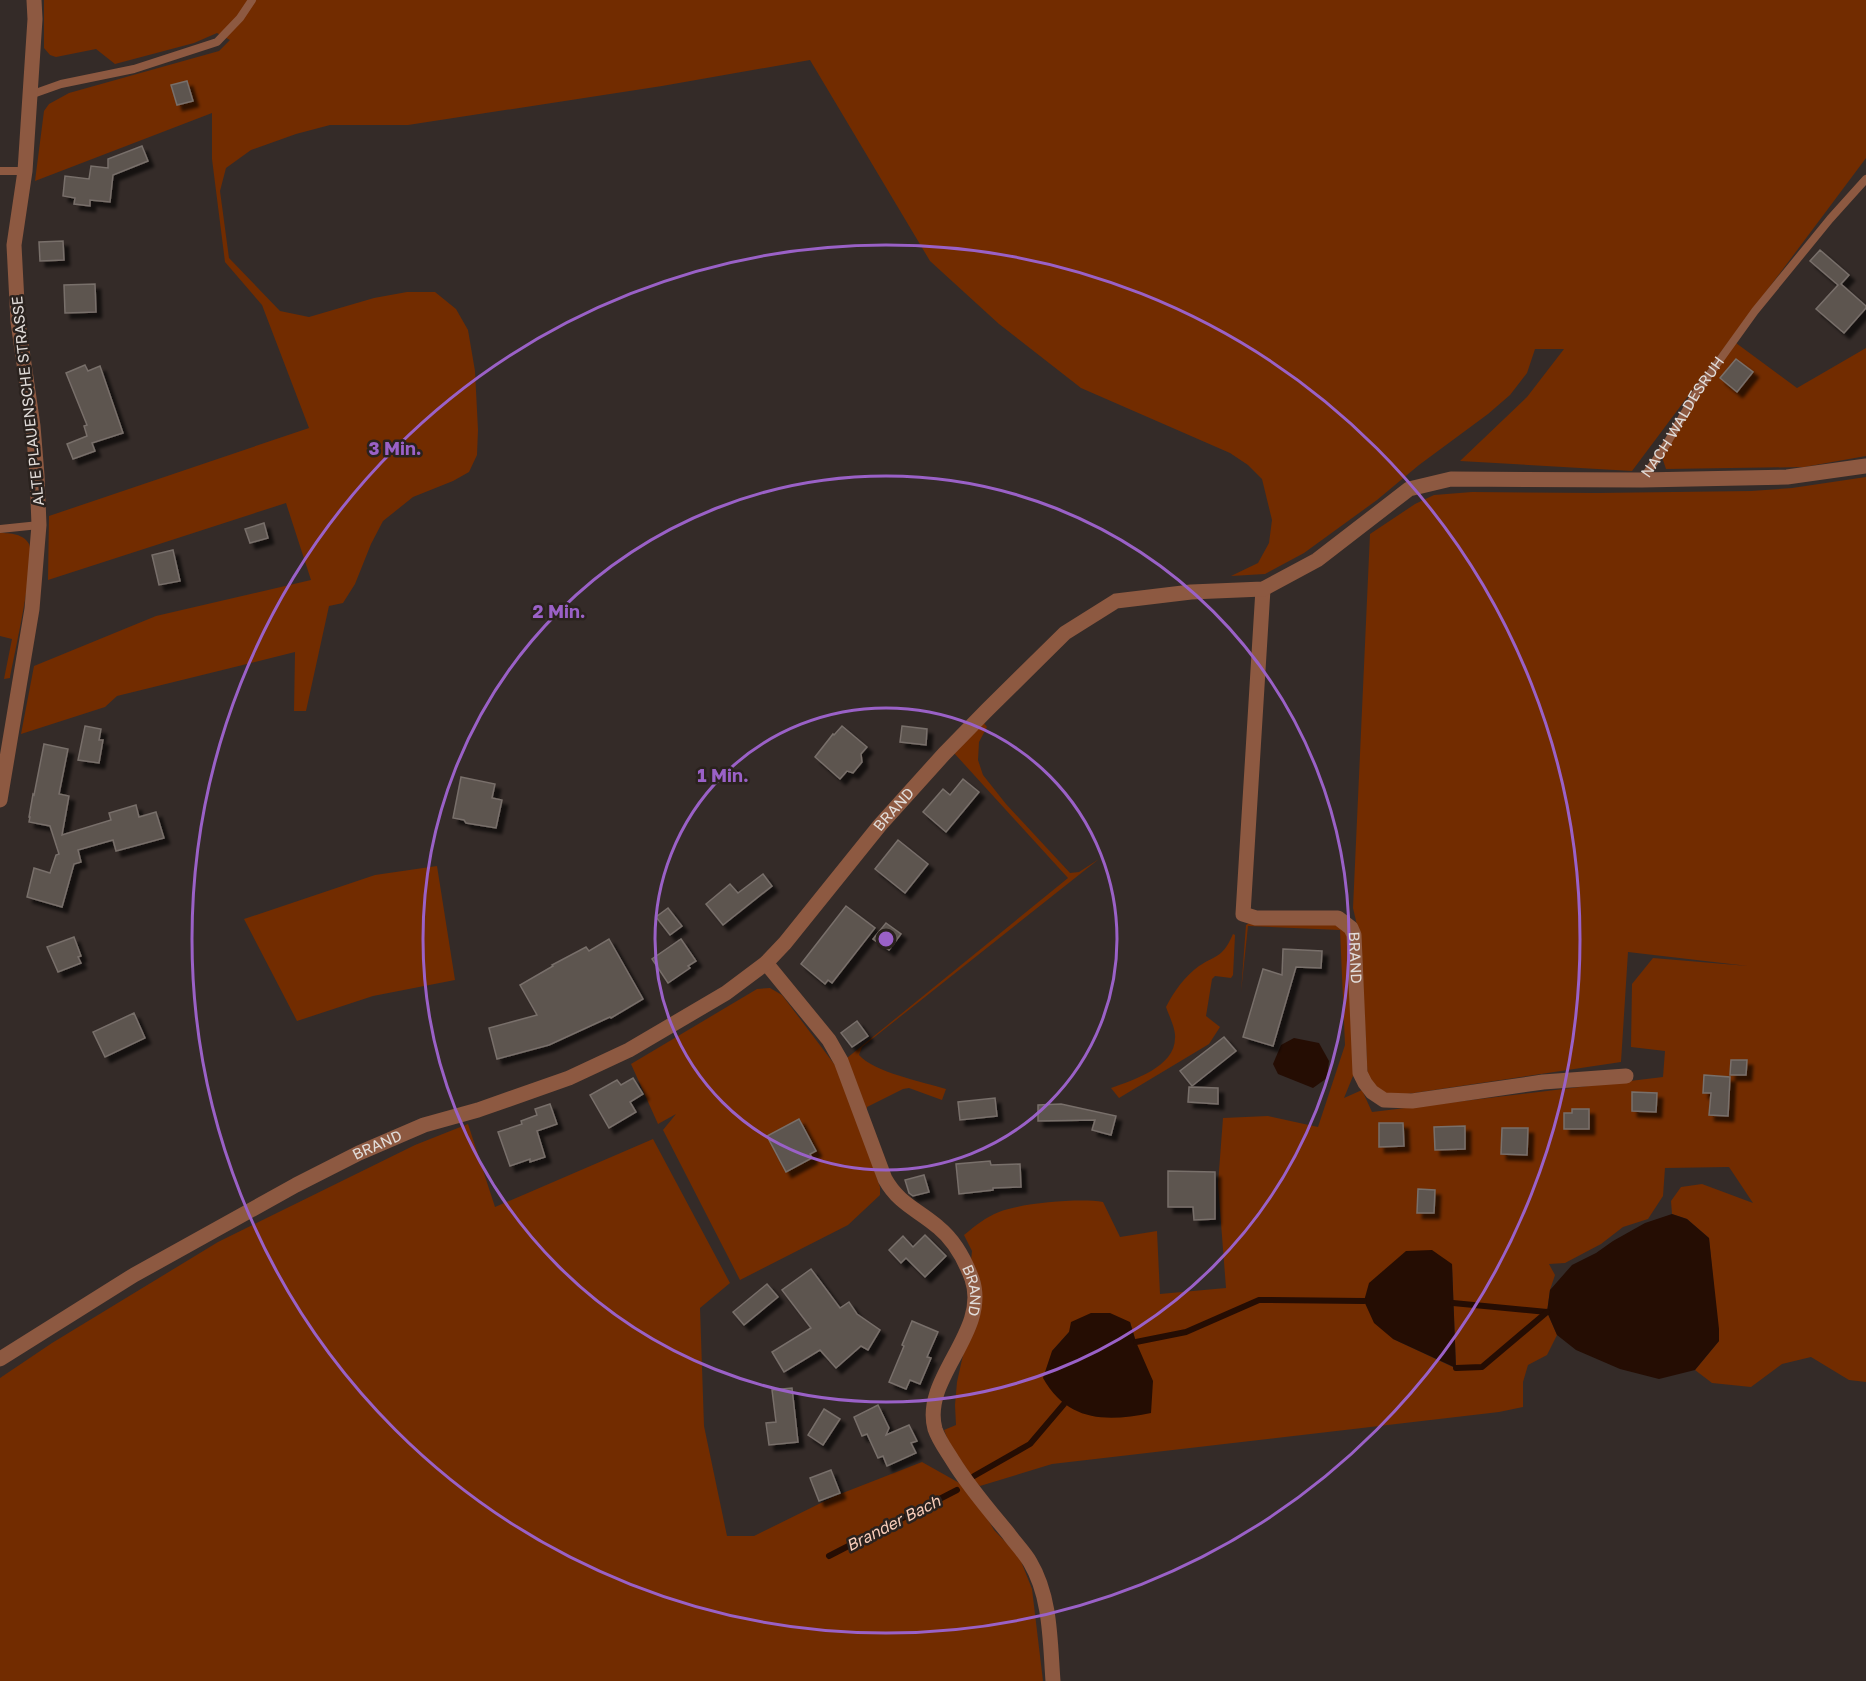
<svg xmlns="http://www.w3.org/2000/svg" width="1866" height="1681" viewBox="0 0 1866 1681" font-family="'Golos Text',sans-serif">
	<style>
		.green { fill: #722c00; fill-rule: evenodd }
		.water { fill: #250d03 }
		.lines { fill: none; stroke-linecap: round; stroke-linejoin: round }
		.stream { stroke: #250d03; stroke-width: 6 }
		.building { fill: #5d5450; stroke: #786f6a; stroke-width: 1.5; filter: url(#shadow) }
		.lane { stroke: #8d5941; stroke-width: 8 }
		.street { stroke: #8d5941; stroke-width: 15 }
		.ring { fill: none; stroke: #9a61c7; stroke-width: 3 }
		.labels { text-anchor: middle; stroke-width: 5; stroke-linejoin: round; paint-order: stroke }
		.street-label { font-size: 15px; fill: #e1dcd9; stroke: #2a221e }
		.water-label { font-size: 16px; font-style: italic; fill: #faceba; stroke: #2a221e }
		.centre { fill: #9a61c7; stroke: #2a221e; stroke-width: 3 }
		.ring-label { font-size: 18px; text-anchor: middle; font-weight: bold; fill: #9a61c7; stroke: #2a221e; stroke-width: 5; stroke-linejoin: round; paint-order: stroke }
	</style>
	<defs>
		<filter id="shadow"><feDropShadow dx="5.5" dy="5.5" stdDeviation="1.5" flood-color="#0009"/></filter>
	</defs>
	<rect width="100%" height="100%" fill="#342b28"/>
	<!-- green -->
	<g class="green">
		<polygon points="44,0 1866,0 1866,158 1632,471 1460,461 1527,397 1564,349 1535,349 1527,373 1510,395 1488,414 1419,465 1377,500 1304,553 1265,574 1231,576 1258,563 1269,543 1272,520 1262,479 1248,465 1230,453 1081,388 999,324 930,261 810,60 662,86 408,125 330,125 296,134 251,150 226,168 220,191 229,258 280,311 309,317 374,298 407,292 435,292 456,309 468,330 475,371 478,430 477,455 469,472 453,481 413,497 383,521 371,544 355,584 343,603 329,606 306,711 294,711 295,652 117,696 105,707 21,734 34,666 156,616 311,580 286,503 48,580 49,516 309,428 262,305 225,262 212,159 212,113 35,181 44,111 49,104 69,93 219,51 230,40 217,33 194,43 115,64 96,49 56,57 50,55 44,48"/>
		<polygon points="1736,343 1797,388 1866,348 1866,456 1804,467 1666,469 1661,454 1696,395"/>
		<path d="M 1866,477 L 1866,1382 L 1849,1380 L 1811,1357 L 1782,1364 L 1751,1387 L 1712,1383 L 1695,1370 L 1719,1341 L 1709,1238 L 1687,1219 L 1672,1214 L 1671,1201 L 1681,1187 L 1702,1184 L 1753,1203 L 1729,1167 L 1665,1168 L 1663,1196 L 1648,1219 L 1623,1227 L 1601,1244 L 1565,1263 L 1549,1264 L 1555,1275 L 1550,1290 L 1547,1312 L 1557,1335 L 1547,1355 L 1528,1365 L 1523,1382 L 1523,1407 L 1499,1412 L 1052,1464 L 980,1486 C 963,1471 952,1452 944,1430 L 956,1425 L 955,1405 L 957,1382 L 963,1355 L 982,1300 L 980,1280 L 971,1261 L 972,1251 L 964,1235 C 975,1226 986,1217 999,1212 C 1021,1203 1080,1198 1103,1202 L 1120,1237 L 1157,1231 L 1160,1294 L 1226,1288 L 1218,1184 L 1223,1118 L 1268,1116 L 1318,1127 L 1345,1045 L 1340,930 L 1248,926 L 1241,992 L 1246,925 L 1249,923 L 1332,924 L 1342,926 L 1347,932 L 1354,1049 L 1353,1076 L 1344,1098 L 1362,1090 L 1372,1112 L 1663,1077 L 1665,1051 L 1631,1047 L 1632,984 L 1653,958 L 1748,966 L 1628,952 L 1621,1062 L 1387,1097 L 1368,1082 L 1360,938 L 1353,908 L 1370,534 L 1415,504 L 1434,495 L 1472,492 L 1597,493 L 1751,491 L 1792,488 ZM 1452,1264 L 1456,1368 L 1455,1368 L 1393,1339 ZM 1130,1322 L 1136,1342 L 1052,1351 L 1069,1332 Z"/>
		<path d="M 0,533 C 10,533 24,534 29,544 C 36,559 14,656 10,678 L 4,679 L 12,639 L 0,636 Z"/>
		<path d="M 983,722 L 987,727 L 979,742 L 978,760 L 983,775 L 1006,804 L 1070,873 L 1079,872 L 1099,859 L 862,1047 L 859,1055 C 873,1072 924,1082 946,1089 L 942,1100 L 909,1088 L 903,1089 L 867,1107 L 867,1111 L 847,1058 L 1068,878 L 954,753 Z"/>
		<polygon points="437,866 455,980 373,996 297,1021 244,919 375,875"/>
		<path d="M 1233,934 L 1235,935 L 1233,975 L 1231,978 L 1215,976 L 1212,979 L 1206,1016 L 1220,1027 L 1209,1044 L 1119,1098 L 1111,1088 C 1133,1080 1175,1067 1175,1038 C 1176,1029 1169,1016 1166,1007 C 1174,991 1185,976 1199,966 C 1218,954 1223,957 1233,934 Z"/>
		<polygon points="770,988 782,995 841,1073 880,1187 880,1195 848,1225 740,1280 663,1130 676,1114 658,1124 631,1064 757,989"/>
		<polygon points="468,1124 495,1207 653,1139 730,1283 700,1308 704,1426 727,1536 754,1536 835,1496 922,1462 970,1489 994,1530 1019,1556 1032,1589 1043,1681 0,1681 0,1378 52,1343 218,1242 415,1145"/>
	</g>
	<!-- water -->
	<g class="water">
		<polygon points="1294,1038 1319,1043 1329,1061 1327,1078 1313,1088 1278,1074 1273,1064 1281,1045"/>
		<polygon points="1672,1214 1687,1219 1709,1238 1719,1329 1719,1341 1695,1370 1659,1379 1620,1369 1576,1350 1557,1335 1547,1312 1550,1290 1572,1265 1596,1253 1613,1241 1645,1223"/>
		<polygon points="1432,1250 1452,1264 1456,1368 1393,1339 1374,1323 1364,1301 1369,1283 1406,1251"/>
		<path d="M 1091,1313 L 1110,1313 L 1130,1322 L 1136,1342 L 1153,1381 L 1151,1413 C 1106,1422 1068,1422 1043,1378 L 1052,1351 L 1069,1332 L 1071,1322 Z"/>
	</g>
	<g class="lines">
		<!-- stream -->
		<g class="stream">
			<polyline points="1453,1303 1547,1312"/>
			<polyline points="1136,1342 1186,1332 1259,1300 1364,1301"/>
			<polyline points="1456,1368 1482,1367 1547,1312"/>
			<polyline points="974,1476 1030,1444 1064,1404"/>
			<polyline points="829,1556 957,1490"/>
		</g>
	</g>
	<!-- building -->
	<g class="building">
		<polygon points="187,81 193,101 177,105 171,85"/>
		<polygon points="142,146 148,161 113,175 110,202 90,200 90,206 74,204 75,198 63,196 65,176 89,179 91,166 108,168 108,159"/>
		<polygon points="63,241 64,260 40,261 39,242"/>
		<polygon points="1820,250 1849,275 1841,284 1866,306 1866,308 1844,333 1816,309 1838,285 1810,261"/>
		<polygon points="95,284 96,312 65,313 64,285"/>
		<polygon points="1736,359 1753,372 1737,392 1720,378"/>
		<polygon points="85,365 88,371 100,366 123,433 92,443 95,451 73,459 67,444 87,436 84,426 87,425 66,373"/>
		<polygon points="264,523 268,538 250,543 245,529"/>
		<polygon points="173,550 180,581 159,585 152,555"/>
		<polygon points="85,726 101,729 99,740 103,740 99,763 78,760"/>
		<polygon points="842,726 867,747 861,754 862,762 853,773 847,771 840,779 815,757 833,734 834,735"/>
		<polygon points="902,726 927,729 926,745 900,742"/>
		<polygon points="44,744 68,749 59,794 69,796 62,835 111,820 109,813 136,805 139,817 156,812 164,838 116,851 113,840 78,850 81,862 74,864 62,907 27,897 34,868 50,873 56,855 59,854 50,826 29,822 30,817 29,817 33,794 34,795"/>
		<polygon points="461,777 495,784 492,798 502,800 496,828 466,823 464,820 453,818"/>
		<polygon points="963,779 979,792 946,832 923,812 943,789 950,795"/>
		<polygon points="898,840 928,864 905,893 875,869"/>
		<polygon points="763,874 772,886 723,925 706,904 730,884 738,893"/>
		<polygon points="846,906 875,928 832,983 828,980 825,984 801,964"/>
		<polygon points="668,908 682,926 670,935 656,917"/>
		<polygon points="886,923 901,934 889,950 873,939"/>
		<polygon points="74,937 81,956 78,957 81,963 58,972 47,947"/>
		<polygon points="609,939 643,999 611,1018 610,1017 549,1045 497,1059 489,1028 537,1015 520,985 553,966 552,965 586,947 589,951"/>
		<polygon points="681,939 696,961 688,966 690,968 668,983 652,959"/>
		<polygon points="1283,949 1322,951 1321,968 1296,967 1273,1046 1243,1037 1263,969 1282,975"/>
		<polygon points="134,1013 145,1038 105,1057 93,1032"/>
		<polygon points="857,1021 868,1036 852,1047 841,1033"/>
		<polygon points="1224,1037 1236,1051 1192,1086 1180,1071"/>
		<polygon points="1731,1060 1747,1060 1746,1075 1730,1075"/>
		<polygon points="1704,1075 1730,1077 1728,1116 1709,1115 1711,1093 1703,1093"/>
		<polygon points="633,1078 643,1094 630,1102 636,1112 609,1128 590,1095 617,1080 621,1085"/>
		<polygon points="1189,1087 1218,1088 1218,1104 1188,1102"/>
		<polygon points="1632,1092 1657,1093 1656,1112 1632,1111"/>
		<polygon points="995,1098 997,1116 960,1120 958,1102"/>
		<polygon points="550,1104 557,1124 537,1131 545,1157 530,1162 530,1159 510,1166 498,1132 522,1124 521,1121 537,1115 535,1109"/>
		<polygon points="1061,1104 1116,1116 1111,1135 1092,1130 1095,1120 1038,1121 1038,1105"/>
		<polygon points="1572,1109 1589,1109 1589,1129 1564,1129 1564,1113 1572,1113"/>
		<polygon points="799,1119 816,1151 810,1154 812,1158 786,1172 767,1136"/>
		<polygon points="1379,1123 1403,1123 1404,1146 1379,1147"/>
		<polygon points="1465,1126 1465,1149 1435,1150 1434,1127"/>
		<polygon points="1502,1128 1528,1128 1527,1155 1501,1154"/>
		<polygon points="990,1161 991,1165 1020,1164 1021,1187 993,1188 993,1190 959,1194 956,1164"/>
		<polygon points="1168,1171 1215,1172 1215,1219 1194,1220 1193,1207 1168,1207"/>
		<polygon points="924,1175 929,1192 913,1196 909,1193 905,1180"/>
		<polygon points="1418,1189 1435,1190 1434,1213 1417,1213"/>
		<polygon points="925,1235 946,1256 925,1277 906,1258 901,1263 889,1250 903,1236 913,1247"/>
		<polygon points="811,1269 840,1308 849,1302 857,1314 880,1330 868,1350 861,1346 836,1368 820,1350 784,1372 772,1352 811,1328 782,1290"/>
		<polygon points="767,1284 778,1297 744,1325 733,1312"/>
		<polygon points="912,1321 938,1332 927,1357 931,1358 920,1384 910,1380 906,1389 889,1382 904,1346 902,1345"/>
		<polygon points="792,1388 798,1442 769,1445 766,1423 776,1422 772,1390"/>
		<polygon points="878,1405 889,1428 886,1435 909,1425 917,1441 911,1443 916,1453 887,1466 883,1456 878,1458 867,1434 862,1436 854,1417"/>
		<polygon points="824,1409 840,1419 823,1445 808,1435"/>
		<polygon points="831,1470 840,1493 819,1501 810,1478"/>
	</g>
	<g class="lines">
		<!-- lane -->
		<g class="lane">
			<polyline points="30,95 61,84 134,69 217,42 240,18 252,0"/>
			<polyline points="0,171 25,171"/>
			<path id="s1" d="M 1642,480 L 1666,445 L 1696,393 L 1755,311 L 1830,219 L 1866,179"/>
			<polyline points="0,529 39,525"/>
		</g>
		<!-- street -->
		<g class="street">
			<path id="s2" d="M 1263,589 L 1243,914 L 1256,918 L 1338,918 L 1351,928 L 1354,935 L 1360,1073 L 1365,1083 L 1372,1092 L 1384,1100 L 1412,1101 L 1543,1082 L 1626,1076"/>
			<polyline points="0,800 32,609 39,525 37,475 33,426 18,322 14,245 25,171 35,19 34,0"/>
			<path id="s3" d="M 766,963 L 829,1040 L 841,1061 L 885,1179 C 899,1204 917,1209 938,1227 C 954,1240 965,1260 972,1279 C 990,1332 921,1378 935,1429 C 939,1441 947,1451 953,1461 C 969,1487 989,1510 1008,1533 C 1015,1543 1024,1552 1030,1562 C 1051,1597 1050,1642 1053,1681"/>
			<path id="s4" d="M 0,1359 L 134,1275 L 296,1185 L 359,1153 L 424,1125 L 478,1110 L 569,1078 L 629,1050 L 726,993 L 766,963 L 785,943 L 880,825 L 944,754 L 987,710 L 1065,633 L 1116,601 L 1191,592 L 1263,589 L 1317,560 L 1409,489 L 1451,479 L 1642,480 L 1787,477 L 1866,466"/>
		</g>
	</g>
	<!-- distance rings -->
	<g class="ring">
		<circle cx="886" cy="939" r="231"/>
		<circle cx="886" cy="939" r="463"/>
		<circle cx="886" cy="939" r="694"/>
	</g>
	<g class="labels">
		<!-- street labels -->
		<g class="street-label">
			<text transform="translate(28 401) rotate(-96)" y="5">ALTE PLAUENSCHE STRASSE</text>
			<text dy="5" stroke="none"><textPath href="#s1" startOffset="75">NACH WALDESRUH</textPath></text>
			<text dy="5" stroke="none"><textPath href="#s4" startOffset="1066">BRAND</textPath></text>
			<text dy="5" stroke="none"><textPath href="#s2" startOffset="468">BRAND</textPath></text>
			<text dy="5" stroke="none"><textPath href="#s4" startOffset="434">BRAND</textPath></text>
			<text dy="5" stroke="none"><textPath href="#s3" startOffset="396">BRAND</textPath></text>
		</g>
		<!-- water labels -->
		<g class="water-label">
			<text transform="translate(893 1523) rotate(-27)" y="6">Brander Bach</text>
		</g>
	</g>
	<circle cx="886" cy="939" r="9" class="centre"/>
	<g class="ring-label">
		<text x="395" y="455">3 Min.</text>
		<text x="559" y="618">2 Min.</text>
		<text x="723" y="782">1 Min.</text>
	</g>
</svg>
